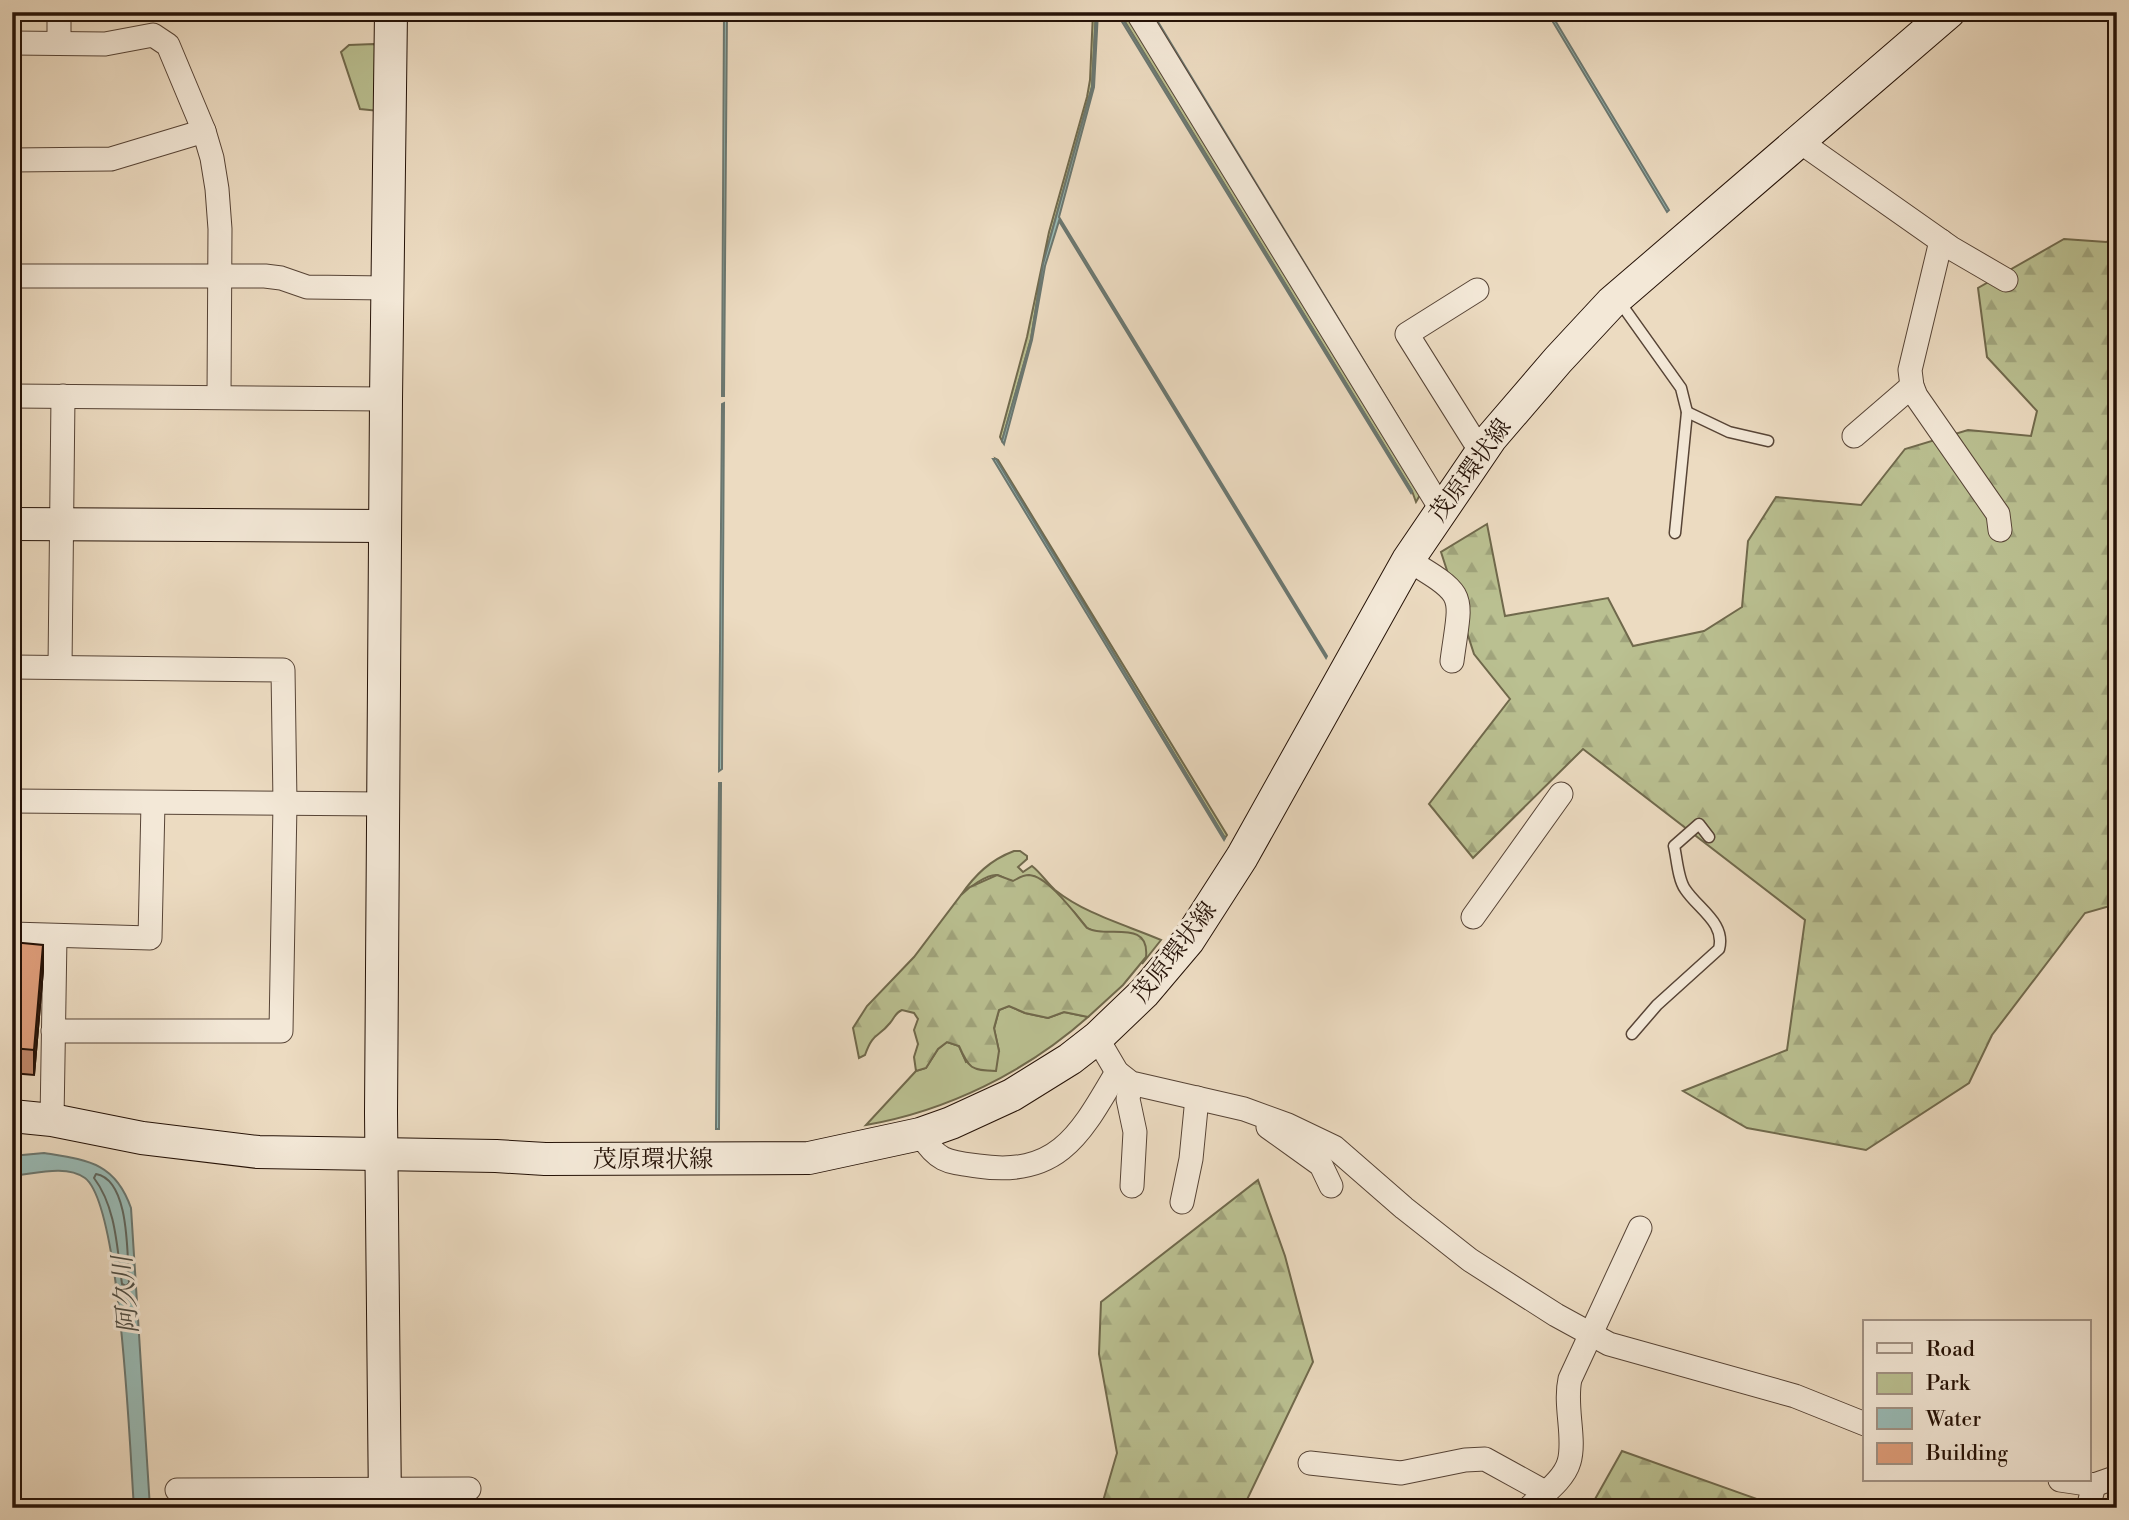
<svg xmlns="http://www.w3.org/2000/svg" width="2129" height="1520" viewBox="0 0 2129 1520" font-family="'Libre Bodoni','Noto Serif JP',serif">
	<style>
		.green { fill: #bac091; stroke: #70694c; stroke-width: 2 }
		.forest { fill: url(#forest-firs); stroke: #70694c; stroke-width: 2 }
		.water { fill: #99bbb6; stroke: #6b7770; stroke-width: 2 }
		.lines { fill: none; stroke-linecap: round; stroke-linejoin: round }
		.shore { stroke: #5f665e; stroke-width: 2 }
		.lane-casing { stroke: #574436; stroke-width: 13 }
		.street-casing { stroke: #574436; stroke-width: 25 }
		.secondary-casing { stroke: #251207; stroke-width: 34 }
		.lane { stroke: #f3e8d7; stroke-width: 10 }
		.street { stroke: #f3e8d7; stroke-width: 23 }
		.secondary { stroke: #f3e8d7; stroke-width: 32 }
		.wall { fill: #bf8769; stroke: #251207; stroke-width: 2 }
		.shaded-wall { fill: #9b6e55; stroke: #251207; stroke-width: 2 }
		.building { fill: #de9d7a; stroke: #251207; stroke-width: 2 }
		.labels { text-anchor: middle; stroke-width: 6; stroke-linejoin: round; paint-order: stroke }
		.street-label { font-size: 24px; fill: #251207; stroke: #f3e8d7 }
		.water-label { font-size: 26px; font-style: italic; fill: #4e4d44; stroke: #f3e8d7 }
	</style>
	<defs>
		<pattern id="forest-firs" width="22" height="20" patternUnits="userSpaceOnUse" patternTransform="scale(1.75)"><rect width="22" height="20" fill="#bac091"/><path d="M5 1l3.5 6h-7zM16 11l3.5 6h-7z" fill="#a0a47c"/></pattern>
	</defs>
	<rect width="100%" height="100%" fill="#ecdbc1"/>
	<filter id="stains"><feTurbulence type="fractalNoise" baseFrequency=".00286" numOctaves="4"/><feColorMatrix values="0 0 0 0 .2 0 0 0 0 .09 0 0 0 0 .02 0 0 0 .5 -.17"/></filter>
	<radialGradient id="worn" r=".72"><stop offset=".6" stop-color="#630" stop-opacity="0"/><stop offset="1" stop-color="#630" stop-opacity=".3"/></radialGradient>
	<!-- green -->
	<g class="green">
		<polygon points="1093,12 1096,12 1092,87 1043,264 1031,339 1002,441 1000,437 1027,337 1049,232 1087,97 1090,80"/>
		<polygon points="1119,12 1128,12 1420,495 1416,502 1412,491"/>
		<polygon points="374,44 379,50 379,111 360,109 341,52 349,45"/>
		<polygon points="996,459 998,460 1227,835 1225,838"/>
		<path d="M 1014,851 L 1020,851 L 1027,856 L 1027,859 L 1018,867 L 1023,872 L 1032,866 C 1041,873 1047,883 1055,890 C 1085,914 1126,925 1161,940 L 1142,964 L 1146,957 L 1087,928 L 1074,912 L 1036,877 C 1026,874 1023,879 1014,881 C 1007,882 1003,876 997,875 C 987,874 968,888 961,895 C 975,875 990,860 1014,851 Z"/>
		<path d="M 1009,1006 L 1025,1013 L 1048,1018 L 1064,1012 L 1088,1017 C 1026,1072 947,1111 866,1125 L 916,1071 L 926,1068 L 938,1049 L 947,1042 L 959,1046 L 966,1062 L 999,1051 L 994,1029 L 999,1010 Z"/>
	</g>
	<!-- forest -->
	<g class="forest">
		<polygon points="2064,239 2106,242 2117,239 2117,904 2085,913 1992,1035 1969,1083 1866,1150 1747,1128 1683,1091 1787,1050 1805,920 1583,749 1473,858 1429,804 1510,699 1474,654 1441,552 1487,524 1505,616 1608,598 1633,646 1704,631 1742,607 1748,541 1776,497 1861,505 1905,449 1968,430 2031,436 2037,411 1987,357 1978,288"/>
		<path d="M 997,875 L 1013,881 C 1018,878 1024,875 1029,875 C 1048,876 1076,915 1087,928 C 1106,939 1150,918 1146,957 L 1123,985 L 1088,1017 L 1064,1012 L 1048,1018 L 1025,1013 L 1009,1006 L 999,1010 L 994,1028 L 999,1051 L 996,1071 C 971,1070 969,1069 959,1046 L 947,1042 L 938,1049 L 926,1068 L 916,1071 L 914,1057 L 918,1044 L 914,1030 L 918,1019 L 914,1013 L 902,1010 C 895,1013 895,1017 890,1023 C 878,1038 873,1032 865,1055 L 859,1058 L 853,1028 L 867,1006 L 914,957 L 961,895 L 970,887 Z"/>
		<polygon points="1258,1180 1285,1256 1313,1362 1243,1508 1101,1508 1117,1453 1099,1354 1101,1302"/>
		<polygon points="1622,1451 1782,1508 1590,1508"/>
	</g>
	<!-- water -->
	<g class="water">
		<polygon points="724,12 727,12 724,396 722,396"/>
		<polygon points="1096,12 1098,12 1094,87 1059,217 1327,656 1326,658 1059,221 1045,266 1032,340 1004,444 1002,441 1031,339 1043,264 1092,87"/>
		<polygon points="1116,12 1119,12 1124,21 1412,491 1411,493"/>
		<polygon points="1152,12 1434,476 1433,477"/>
		<polygon points="1547,12 1550,12 1669,210 1667,212"/>
		<polygon points="724,403 722,769 719,771 722,404"/>
		<polygon points="993,459 996,459 1225,838 1224,840"/>
		<polygon points="719,783 721,783 719,1129 716,1129"/>
		<path d="M 44,1153 C 87,1160 115,1162 131,1208 L 150,1508 L 134,1508 C 130,1454 121,1205 85,1178 C 66,1164 34,1174 12,1176 L 12,1156 Z"/>
	</g>
	<g class="lines">
		<!-- shore -->
		<path class="shore" d="M 96,1174 C 130,1180 127,1255 129,1283 L 126,1286 L 122,1284 C 117,1248 116,1207 94,1178 Z"/>
		<!-- lane casing -->
		<g class="lane-casing">
			<g id="lane">
				<polyline points="2115,143 2117,109"/>
				<polyline points="1619,301 1681,388 1687,412 1675,533"/>
				<polyline points="1687,412 1729,432 1768,441"/>
				<path d="M 1632,1034 L 1657,1005 L 1719,949 C 1726,923 1698,909 1685,889 C 1678,879 1677,859 1674,846 L 1699,824 L 1709,837"/>
			</g>
		</g>
		<!-- street casing -->
		<g class="street-casing">
			<g id="street">
				<polyline points="1137,12 1441,509"/>
				<polyline points="12,43 105,44 153,35 168,45 204,131 212,158 217,189 220,229 219,397"/>
				<polyline points="59,43 59,12"/>
				<polyline points="1799,141 1951,248 2006,280"/>
				<polyline points="12,160 111,159 204,131"/>
				<polyline points="1941,241 1910,370 1912,386 1916,396 1998,514 2000,530"/>
				<polyline points="12,276 265,276 281,278 307,287 388,288"/>
				<polyline points="1477,290 1407,334 1481,452"/>
				<polyline points="12,396 386,399"/>
				<polyline points="1854,436 1912,386"/>
				<path d="M 1408,560 C 1469,597 1461,593 1452,661"/>
				<polyline points="12,667 283,670 285,803 281,1031 53,1031"/>
				<polyline points="60,667 63,396"/>
				<polyline points="12,801 383,804"/>
				<polyline points="1473,917 1561,794"/>
				<polyline points="12,934 150,938 153,803"/>
				<polyline points="1097,1038 1117,1072 1131,1083 1244,1109 1288,1125 1334,1147 1404,1208 1470,1260 1556,1315 1609,1344 1795,1396 1865,1424"/>
				<polyline points="1131,1083 1128,1099 1135,1132 1132,1186"/>
				<polyline points="52,1120 55,937"/>
				<polyline points="1268,1127 1321,1165 1331,1186"/>
				<path d="M 920,1134 C 938,1162 947,1162 978,1166 C 1059,1178 1081,1133 1117,1072"/>
				<polyline points="1182,1202 1191,1159 1197,1098"/>
				<polyline points="1310,1463 1401,1473 1465,1460 1485,1459 1545,1492"/>
				<polyline points="2060,1480 2094,1485 2117,1477"/>
				<polyline points="177,1490 469,1489"/>
				<path d="M 1529,1508 C 1542,1495 1564,1480 1569,1462 C 1576,1439 1564,1406 1570,1379 L 1640,1228"/>
				<polyline points="2088,1508 2094,1485"/>
			</g>
		</g>
		<!-- secondary casing -->
		<g class="secondary-casing">
			<g id="secondary">
				<polyline points="12,524 385,526"/>
				<polyline points="12,1116 52,1120 142,1138 258,1152 496,1156 545,1159 809,1158 920,1134 951,1123 1012,1095 1070,1059 1097,1038 1144,993 1188,941 1242,857 1408,560 1491,438 1558,360 1611,303 1949,12"/>
				<polyline points="385,1508 381,1113 386,399 391,12"/>
			</g>
		</g>
		<!-- lane -->
		<use href="#lane" class="lane"/>
		<!-- street -->
		<use href="#street" class="street"/>
		<!-- secondary -->
		<use href="#secondary" class="secondary"/>
	</g>
	<!-- wall -->
	<polygon class="wall" points="12,942 43,970 34,1075 12,1073"/>
	<!-- shaded-wall -->
	<polygon class="shaded-wall" points="43,945 43,970 34,1075 34,1050"/>
	<!-- building -->
	<polygon class="building" points="12,942 43,945 34,1050 12,1048 12,1015 13,1015 16,991 12,990"/>
	<g class="labels">
		<!-- street labels -->
		<g class="street-label">
			<text transform="translate(1470 470) rotate(-54)" y="8">茂原環状線</text>
			<text transform="translate(1174 952) rotate(-52)" y="8">茂原環状線</text>
			<text x="653" y="1167">茂原環状線</text>
		</g>
		<!-- water labels -->
		<g class="water-label">
			<text transform="translate(125 1295) rotate(-95)" y="9">阿久川</text>
		</g>
	</g>
	<!-- margin -->
	<rect width="2129" height="1520" fill="none" stroke="#ecdbc1" stroke-width="42"/>
	<rect x="14" y="14" width="2101" height="1492" fill="none" stroke="#251207" stroke-width="3.5"/>
	<rect x="21" y="21" width="2087" height="1478" fill="none" stroke="#251207" stroke-width="2"/>
	<!-- legend -->
	<rect x="1863" y="1320" width="228" height="161" fill="#f3e8d7" stroke="#a19284" stroke-width="2"/>
	<rect x="1877" y="1343" width="35" height="10" fill="#f3e8d7" stroke="#a19284" stroke-width="2"/>
	<text x="1926" y="1356" font-size="21" fill="#251207">Road</text>
	<rect x="1877" y="1373" width="35" height="21" fill="#bac091" stroke="#a19284" stroke-width="2"/>
	<text x="1926" y="1390" font-size="21" fill="#251207">Park</text>
	<rect x="1877" y="1408" width="35" height="21" fill="#99bbb6" stroke="#a19284" stroke-width="2"/>
	<text x="1926" y="1426" font-size="21" fill="#251207">Water</text>
	<rect x="1877" y="1443" width="35" height="21" fill="#de9d7a" stroke="#a19284" stroke-width="2"/>
	<text x="1926" y="1460" font-size="21" fill="#251207">Building</text>
	<rect width="100%" height="100%" filter="url(#stains)"/>
	<rect width="100%" height="100%" fill="url(#worn)"/>
</svg>
